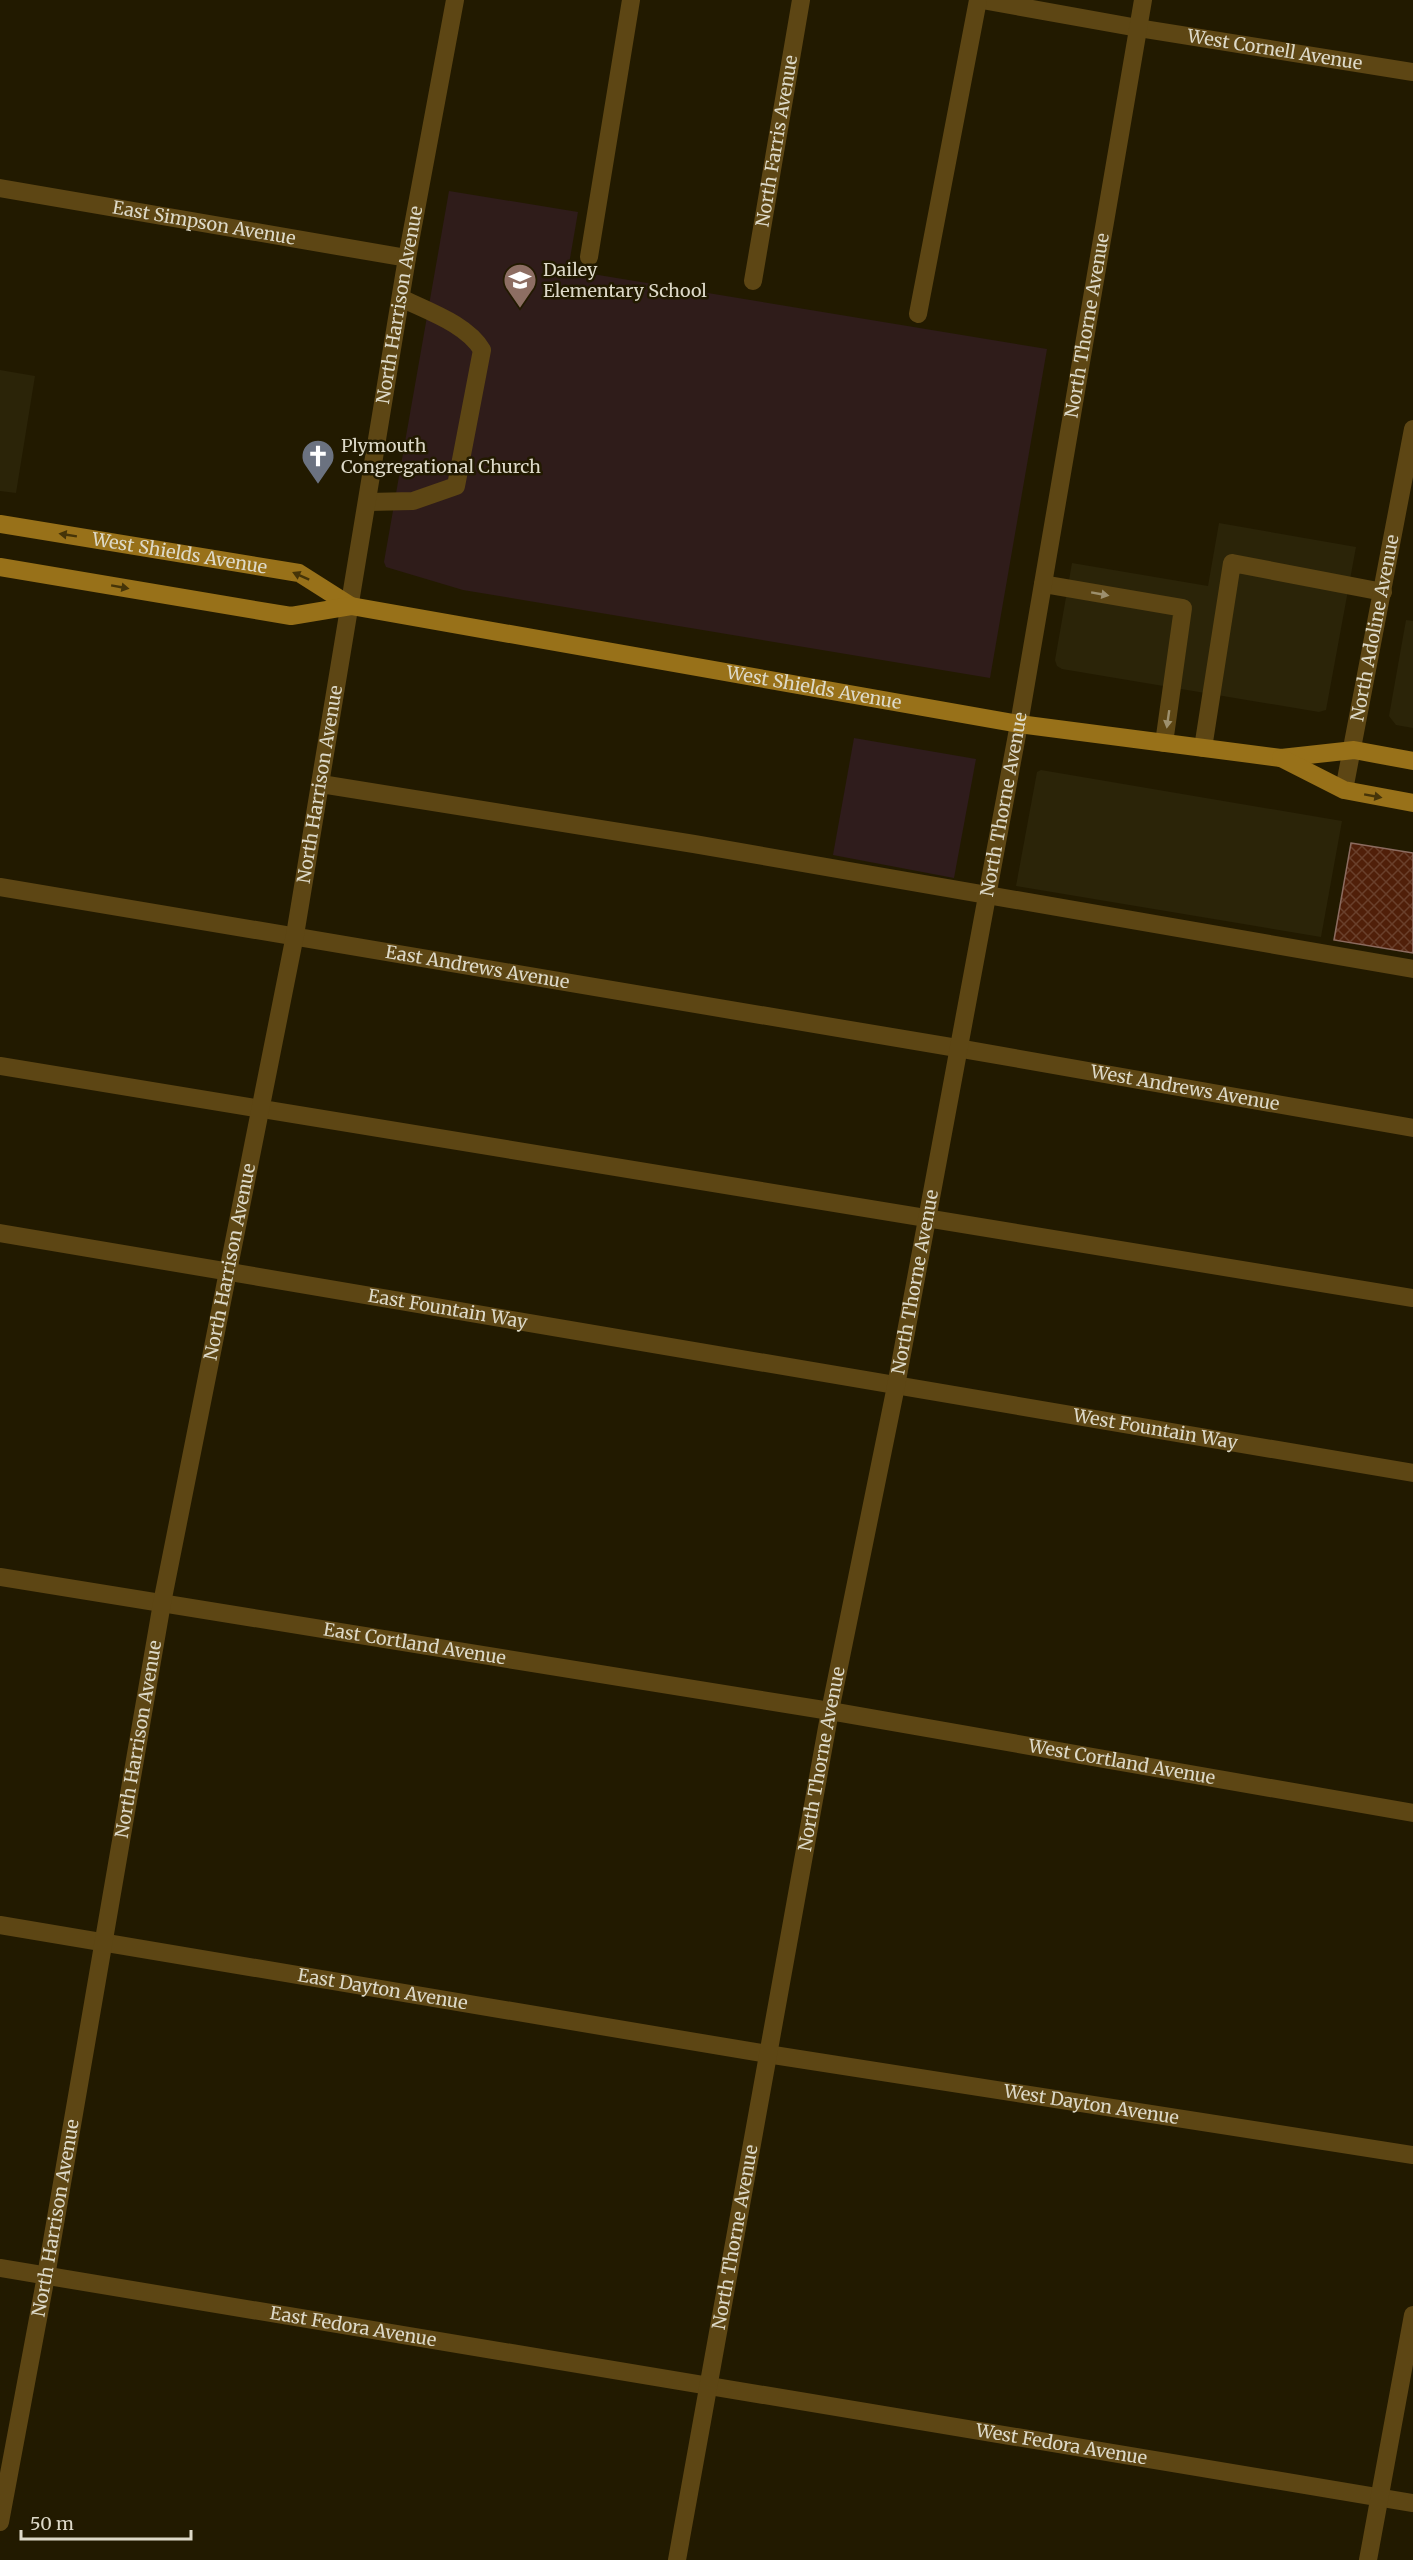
<svg xmlns="http://www.w3.org/2000/svg" width="1413" height="2560" viewBox="0 0 1413 2560" font-family="Merriweather,serif">
	<style>
		.built { fill: #2b2408 }
		.industrial { fill: #2f1c1c }
		.education { fill: #2f1c1a }
		.building { fill: url(#building-cross-hatch); stroke: #8b6b5f; stroke-width: 1.5 }
		.lines { fill: none; stroke-linecap: round; stroke-linejoin: round }
		.minor { stroke: #5d4614; stroke-width: 18 }
		.major { stroke: #987119; stroke-width: 18 }
		.oneway { fill: #453408 }
		.oneway2 { fill: #9d906e }
		.labels { text-anchor: middle; stroke-width: 5; stroke-linejoin: round; paint-order: stroke }
		.street-label { font-size: 18px; fill: #ddd9c8; stroke: #221a00 }
		.poi-label { font-size: 18px; fill: #ddd9c8; stroke: #221a00; text-anchor: start }
	</style>
	<defs>
		<pattern id="building-cross-hatch" width="8" height="8" patternUnits="userSpaceOnUse" patternTransform="scale(1.5)"><rect width="8" height="8" fill="#501f09"/><path d="M0 0l8 8M0 8l8-8" fill="none" stroke="#693f2b"/></pattern>
	</defs>
	<rect width="100%" height="100%" fill="#221a00"/>
	<!-- built -->
	<g class="built">
		<polygon points="0,370 35,376 16,493 0,491"/>
		<polygon points="1219,523 1356,547 1326,710 1319,712 1062,669 1057,666 1055,660 1072,563 1208,586"/>
		<polygon points="1406,620 1413,621 1413,728 1396,725 1389,716"/>
		<polygon points="1041,770 1342,821 1321,937 1016,886 1037,772"/>
	</g>
	<!-- industrial -->
	<polygon class="industrial" points="854,738 976,759 954,878 833,855"/>
	<!-- education -->
	<polygon class="education" points="449,191 578,212 568,270 1047,349 990,678 463,590 386,567 384,562"/>
	<!-- building -->
	<polygon class="building" points="1351,843 1413,853 1413,953 1334,940"/>
	<g class="lines">
		<!-- minor -->
		<g class="minor">
			<path id="s1" d="M 982,0 L 1138,28 L 1413,72"/>
			<path id="s2" d="M 0,188 L 407,258"/>
			<polyline points="589,257 631,0"/>
			<path id="s3" d="M 753,281 L 801,0"/>
			<polyline points="918,314 978,0"/>
			<path d="M 368,502 L 413,501 L 456,486 L 482,350 C 467,324 427,311 401,298"/>
			<polyline points="1043,584 1183,608 1164,743"/>
			<polyline points="1203,748 1232,563 1383,592"/>
			<polyline points="321,784 694,844 1413,969"/>
			<path id="s4" d="M 1344,790 L 1413,429"/>
			<path id="s5" d="M 0,887 L 957,1048 L 1413,1128"/>
			<polyline points="0,1066 1413,1298"/>
			<path id="s6" d="M 0,1233 L 1413,1473"/>
			<path id="s7" d="M 0,1577 L 830,1711 L 1413,1813"/>
			<path id="s8" d="M 0,1925 L 767,2054 L 1413,2155"/>
			<path id="s9" d="M 0,2268 L 1413,2503"/>
			<path id="s10" d="M 0,2522 L 46,2276 L 162,1603 L 295,935 L 407,258 L 455,0"/>
			<path id="s11" d="M 677,2560 L 830,1711 L 896,1386 L 1019,724 L 1143,0"/>
			<polyline points="1368,2560 1413,2315"/>
		</g>
		<!-- major -->
		<g class="major">
			<path id="s12" d="M 0,524 L 299,573 L 351,606"/>
			<path id="s13" d="M 0,567 L 291,616 L 351,606 L 1019,724 L 1281,758 L 1354,750 L 1413,761"/>
			<polyline points="1281,758 1344,790 1413,803"/>
		</g>
	</g>
	<!-- one-way arrows -->
	<defs><path id="oneway-solid" d="M-6-.8H1V-3.2L6.5 0L1 3.2V.8H-6Z" transform="scale(1.5)"/></defs>
	<g class="oneway">
		<use href="#oneway-solid" transform="translate(68 535) rotate(-171)"/>
		<use href="#oneway-solid" transform="translate(301 576) rotate(-156)"/>
		<use href="#oneway-solid" transform="translate(120 587) rotate(10)"/>
		<use href="#oneway-solid" transform="translate(1373 796) rotate(10)"/>
	</g>
	<g class="oneway2">
		<use href="#oneway-solid" transform="translate(1100 594) rotate(10)"/>
		<use href="#oneway-solid" transform="translate(1168 719) rotate(98)"/>
	</g>
	<!-- icons -->
	<defs>
		<g id="school-pin" transform="scale(1.725)"><path d="M0 17L-7.5 6A9.5 9.5 0 1 1 7.5 6Z" fill="#8d6e63" stroke="#221a00"/><path d="M0-5L7-2L0 1L-7-2ZM-4 1L0 2.5L4 1V4Q0 6-4 4Z" fill="#fff"/></g>
		<g id="church-pin" transform="scale(1.725)"><path d="M0 17L-7.5 6A9.5 9.5 0 1 1 7.5 6Z" fill="#6b7280" stroke="#221a00"/><path d="M-1.2-6h2.4v3.5h3.3v2.4h-3.3V6h-2.4V-.1h-3.3v-2.4h3.3Z" fill="#fff"/></g>
	</defs>
	<g fill-rule="evenodd">
		<use href="#school-pin" x="520" y="280"/>
		<use href="#church-pin" x="318" y="456"/>
	</g>
	<g class="labels">
		<!-- street labels -->
		<g class="street-label">
			<text dy="6" stroke="none"><textPath href="#s1" startOffset="297">West Cornell Avenue</textPath></text>
			<text dy="6" stroke="none"><textPath href="#s3" startOffset="142">North Farris Avenue</textPath></text>
			<text dy="6" stroke="none"><textPath href="#s2" startOffset="207">East Simpson Avenue</textPath></text>
			<text dy="6" stroke="none"><textPath href="#s10" startOffset="2253">North Harrison Avenue</textPath></text>
			<text dy="6" stroke="none"><textPath href="#s11" startOffset="2272">North Thorne Avenue</textPath></text>
			<text dy="6" stroke="none"><textPath href="#s12" startOffset="182">West Shields Avenue</textPath></text>
			<text dy="6" stroke="none"><textPath href="#s4" startOffset="165">North Adoline Avenue</textPath></text>
			<text dy="6" stroke="none"><textPath href="#s13" startOffset="826">West Shields Avenue</textPath></text>
			<text dy="6" stroke="none"><textPath href="#s10" startOffset="1767">North Harrison Avenue</textPath></text>
			<text dy="6" stroke="none"><textPath href="#s11" startOffset="1786">North Thorne Avenue</textPath></text>
			<text dy="6" stroke="none"><textPath href="#s5" startOffset="484">East Andrews Avenue</textPath></text>
			<text dy="6" stroke="none"><textPath href="#s5" startOffset="1202">West Andrews Avenue</textPath></text>
			<text dy="6" stroke="none"><textPath href="#s10" startOffset="1281">North Harrison Avenue</textPath></text>
			<text dy="6" stroke="none"><textPath href="#s11" startOffset="1300">North Thorne Avenue</textPath></text>
			<text dy="6" stroke="none"><textPath href="#s6" startOffset="454">East Fountain Way</textPath></text>
			<text dy="6" stroke="none"><textPath href="#s6" startOffset="1172">West Fountain Way</textPath></text>
			<text dy="6" stroke="none"><textPath href="#s7" startOffset="420">East Cortland Avenue</textPath></text>
			<text dy="6" stroke="none"><textPath href="#s10" startOffset="795">North Harrison Avenue</textPath></text>
			<text dy="6" stroke="none"><textPath href="#s11" startOffset="814">North Thorne Avenue</textPath></text>
			<text dy="6" stroke="none"><textPath href="#s7" startOffset="1137">West Cortland Avenue</textPath></text>
			<text dy="6" stroke="none"><textPath href="#s8" startOffset="388">East Dayton Avenue</textPath></text>
			<text dy="6" stroke="none"><textPath href="#s8" startOffset="1106">West Dayton Avenue</textPath></text>
			<text dy="6" stroke="none"><textPath href="#s10" startOffset="309">North Harrison Avenue</textPath></text>
			<text dy="6" stroke="none"><textPath href="#s11" startOffset="328">North Thorne Avenue</textPath></text>
			<text dy="6" stroke="none"><textPath href="#s9" startOffset="358">East Fedora Avenue</textPath></text>
			<text dy="6" stroke="none"><textPath href="#s9" startOffset="1076">West Fedora Avenue</textPath></text>
		</g>
		<!-- poi labels -->
		<g class="poi-label">
			<text x="543" y="276">Dailey<tspan x="543" dy="21">Elementary School</tspan></text>
			<text x="341" y="452">Plymouth<tspan x="341" dy="21">Congregational Church</tspan></text>
		</g>
	</g>
	<!-- scale -->
	<path d="M21 2530v9h170v-9" fill="none" stroke="#ddd9c8" stroke-width="3"/>
	<text x="30" y="2530" font-size="18" fill="#ddd9c8" stroke="#221a00" stroke-width="4.5" paint-order="stroke">50 m</text>
</svg>
